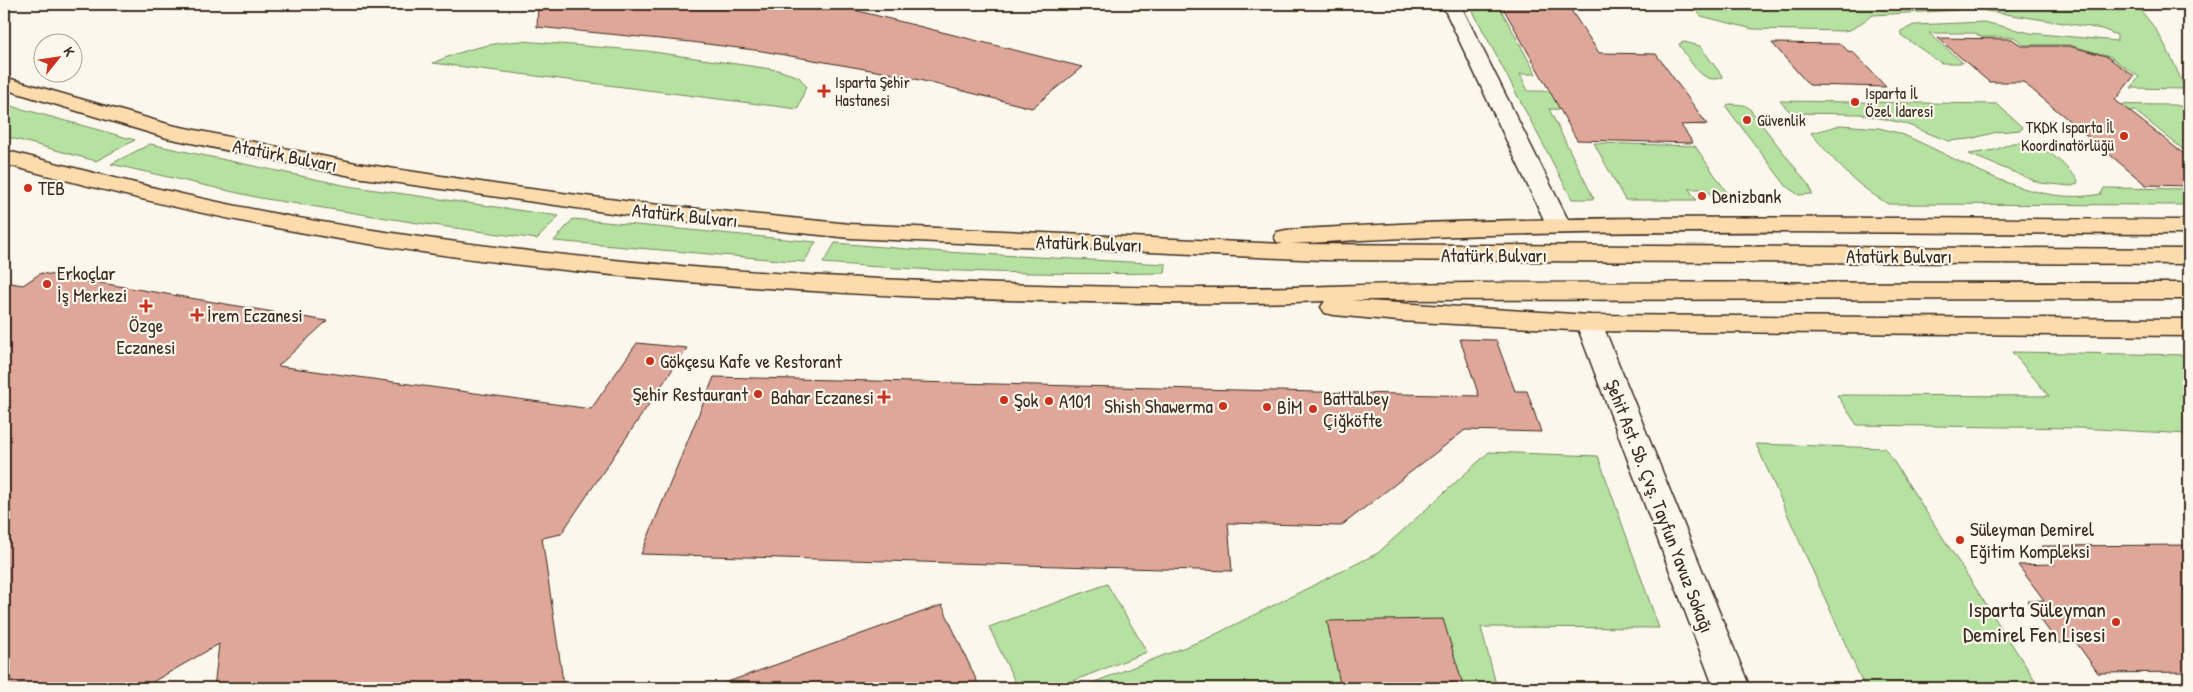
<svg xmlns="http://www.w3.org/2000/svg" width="2193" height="692" viewBox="0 0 2193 692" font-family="'Patrick Hand',sans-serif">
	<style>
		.green { fill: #b5e2a0; stroke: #78865f }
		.building { fill: #dfa799; stroke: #3b2a1e }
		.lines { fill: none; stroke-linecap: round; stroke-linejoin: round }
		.minor-casing { stroke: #3b2a1e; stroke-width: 3 }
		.major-casing { stroke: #3b2a1e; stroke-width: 3 }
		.minor { fill: #fbf7ec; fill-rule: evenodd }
		.major { fill: #fcdcac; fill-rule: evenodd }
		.poi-dot { fill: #c8321e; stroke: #fbf7ec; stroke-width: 2 }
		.labels { text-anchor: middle; stroke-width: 4.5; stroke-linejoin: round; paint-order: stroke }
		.far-poi-label { font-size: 16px; fill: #3b2a1e; stroke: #fbf7ec; text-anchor: start }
		.street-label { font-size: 19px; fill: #3b2a1e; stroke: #fbf7ec }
		.poi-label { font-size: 19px; fill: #3b2a1e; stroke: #fbf7ec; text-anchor: start }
		.near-poi-label { font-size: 22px; fill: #3b2a1e; stroke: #fbf7ec; text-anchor: end }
	</style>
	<rect width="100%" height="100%" fill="#fbf7ec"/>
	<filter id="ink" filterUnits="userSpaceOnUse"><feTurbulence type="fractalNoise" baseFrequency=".02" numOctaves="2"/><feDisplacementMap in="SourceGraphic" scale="10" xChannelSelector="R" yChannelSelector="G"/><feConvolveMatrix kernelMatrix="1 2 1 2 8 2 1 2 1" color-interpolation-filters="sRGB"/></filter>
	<g filter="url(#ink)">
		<!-- green -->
		<g class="green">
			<polygon points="1469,4 1498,4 1536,74 1520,74 1528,91 1683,93 1705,125 1685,124 1677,112 1549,109 1594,199 1572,199"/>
			<path d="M 1690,4 L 2134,4 C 2160,29 2171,56 2185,89 L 2131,88 L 2139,77 L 2109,56 L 2069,45 L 2024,45 L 2014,37 L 1981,37 L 1975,33 L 1929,33 L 1963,63 L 1941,63 L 1901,35 L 1901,31 L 1914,25 L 1984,22 L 2030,33 L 2117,41 L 2117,35 L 2102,29 L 1974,9 L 1873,15 L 1852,29 L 1844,31 L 1753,29 L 1701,16 Z"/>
			<path d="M 521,41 L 647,51 L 778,70 L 799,77 L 806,86 L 798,109 L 433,63 C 462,50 490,43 521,41 Z"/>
			<path d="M 1684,42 L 1700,46 L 1723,77 C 1703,87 1689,59 1680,46 L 1679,44 Z"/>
			<polygon points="1780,101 1997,104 2023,128 2021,130 1997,132 1970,139 1948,141 1903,123 1860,114 1791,113"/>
			<polygon points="4,104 135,140 96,161 4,136"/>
			<polygon points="1730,104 1744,105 1749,108 1810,187 1812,194 1799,195 1787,187 1727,108 1727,105"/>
			<polygon points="2051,104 2175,105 2188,108 2189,154 2135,111 2057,110"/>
			<path d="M 1841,125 L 1879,128 L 1899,133 C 1962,159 2029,208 2101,194 L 2104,188 L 2189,189 L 2189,205 L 1888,204 C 1852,182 1838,165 1811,133 Z"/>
			<polygon points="1594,143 1695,146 1732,200 1715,200 1706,189 1689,189 1696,200 1625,200"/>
			<path d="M 2012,143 C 2041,141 2060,159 2078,180 L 2077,184 L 2072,186 L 2040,183 L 1969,154 L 1995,150 Z"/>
			<polygon points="150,144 348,186 559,216 537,239 418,223 260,198 111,164"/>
			<polygon points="573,219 816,242 804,262 554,241"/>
			<path d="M 835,243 L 944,252 L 1166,264 L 1165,273 C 1050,275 937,272 823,263 Z"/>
			<polygon points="2012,352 2189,355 2189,434 2078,428 1857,425 1837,395 2049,396"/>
			<polygon points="1756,444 1885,448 2040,688 1865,688"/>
			<polygon points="1489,452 1598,456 1659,628 1481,627 1497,688 1079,688 1206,639 1378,553"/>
			<polygon points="1107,584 1147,652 1055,688 1018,688 989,627"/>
		</g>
		<!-- building -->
		<g class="building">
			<polygon points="538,4 830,4 1082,67 1032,108 899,75 762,51 691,42 537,27"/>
			<polygon points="1501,4 1567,4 1599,53 1656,54 1707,124 1681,125 1693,143 1577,140"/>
			<polygon points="1938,38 2012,39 2022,46 2069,46 2106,56 2134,76 2115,100 2189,158 2189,186 2146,185 2023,82 1989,82"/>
			<polygon points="1772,43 1841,44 1848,51 1853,52 1886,87 1809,85"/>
			<polygon points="41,273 327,321 278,366 591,409 637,343 687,348 561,534 542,538 564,688 214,688 219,644 142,688 4,688 4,282 23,285"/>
			<polygon points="1460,339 1496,340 1515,391 1527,391 1541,432 1465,430 1341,526 1228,523 1232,571 641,554 714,377 1479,396"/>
			<polygon points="2189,545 2189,672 2098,673 2076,642 2058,643 2027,601 2044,600 2018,565 2055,564 2041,546"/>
			<polygon points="942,605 980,688 723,688 722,684"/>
			<polygon points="1443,619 1464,688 1341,688 1327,621"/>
		</g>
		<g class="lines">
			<!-- minor casing -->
			<g class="minor-casing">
				<g id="minor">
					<polygon points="1442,4 1460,4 1571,226 1568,231 1559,233 1550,231 1547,226"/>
					<polygon points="1589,315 1599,317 1602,323 1750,688 1714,688 1576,323 1579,317"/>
				</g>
			</g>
			<!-- major casing -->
			<g class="major-casing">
				<g id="major">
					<path d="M 4,77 L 171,125 L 356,163 L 507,186 L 640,203 L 850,224 L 1283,244 L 1277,242 L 1274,237 L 1277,232 L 1286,230 C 1586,211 1888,219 2189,220 L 2189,234 C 1890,234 1590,225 1291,244 L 2189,249 L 2189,264 L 1322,260 L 850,238 L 640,217 L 356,177 L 167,138 L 4,89 Z"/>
					<path d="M 4,150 C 108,177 211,203 316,221 C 607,270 901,285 1196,288 C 1288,289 1380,283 1472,283 C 1711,282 1950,283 2189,283 L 2189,299 L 1351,300 L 1589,315 L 2189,319 L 2189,336 L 1589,331 L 1398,321 L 1334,315 L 1325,313 L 1321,307 L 1325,301 C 1191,306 1057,302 923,297 C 707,287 490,268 277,228 C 185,211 94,188 4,164 Z"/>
				</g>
			</g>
			<!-- minor -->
			<use href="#minor" class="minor"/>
			<!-- major -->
			<use href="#major" class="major"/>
		</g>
	</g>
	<!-- markers -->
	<g class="poi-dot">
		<path d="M821.5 83.5h5v5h5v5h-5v5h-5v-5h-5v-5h5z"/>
		<circle cx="1855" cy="102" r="5"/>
		<circle cx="1747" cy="120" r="5"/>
		<circle cx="2124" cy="136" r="5"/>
		<circle cx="28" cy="188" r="5"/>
		<circle cx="1702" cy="196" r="5"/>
		<circle cx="47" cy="284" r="5"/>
		<path d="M143.5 298.5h5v5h5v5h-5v5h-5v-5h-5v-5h5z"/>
		<path d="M194.5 307.5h5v5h5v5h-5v5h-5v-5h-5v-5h5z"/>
		<circle cx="650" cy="361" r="5"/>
		<circle cx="758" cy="394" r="5"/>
		<path d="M881.5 389.5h5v5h5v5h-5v5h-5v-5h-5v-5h5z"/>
		<circle cx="1004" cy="400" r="5"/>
		<circle cx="1049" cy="401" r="5"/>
		<circle cx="1223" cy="406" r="5"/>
		<circle cx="1267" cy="407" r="5"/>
		<circle cx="1313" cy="409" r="5"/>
		<circle cx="1960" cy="540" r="5"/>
		<circle cx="2116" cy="622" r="5"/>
	</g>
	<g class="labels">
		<!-- far-poi labels -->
		<g class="far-poi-label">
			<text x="835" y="88">Isparta Şehir<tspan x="835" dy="18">Hastanesi</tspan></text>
			<text x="1865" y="99">Isparta İl<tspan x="1865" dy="18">Özel İdaresi</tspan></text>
			<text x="1757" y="126">Güvenlik</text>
			<text x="2114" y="133" text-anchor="end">TKDK Isparta İl<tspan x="2114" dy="18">Koordinatörlüğü</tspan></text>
		</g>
		<!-- street labels -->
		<g class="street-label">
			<text transform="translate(285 155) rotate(11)" y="7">Atatürk Bulvarı</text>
			<text transform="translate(685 215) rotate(6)" y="7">Atatürk Bulvarı</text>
			<text transform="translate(1089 243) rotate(2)" y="7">Atatürk Bulvarı</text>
			<text x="1494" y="262">Atatürk Bulvarı</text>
			<text x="1899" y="263">Atatürk Bulvarı</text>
			<text transform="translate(1660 506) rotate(69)" y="7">Şehit Ast. Sb. Çvş. Tayfun Yavuz Sokağı</text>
		</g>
		<!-- poi labels -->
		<g class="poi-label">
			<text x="38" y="195">TEB</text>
			<text x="1712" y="203">Denizbank</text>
			<text x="57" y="280">Erkoçlar<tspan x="57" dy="22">İş Merkezi</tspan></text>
			<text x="207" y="322">İrem Eczanesi</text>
			<text x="146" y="332" text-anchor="middle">Özge<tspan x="146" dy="22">Eczanesi</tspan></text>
			<text x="660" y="368">Gökçesu Kafe ve Restorant</text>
			<text x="748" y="401" text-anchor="end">Şehir Restaurant</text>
			<text x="874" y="404" text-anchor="end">Bahar Eczanesi</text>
			<text x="1323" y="405">Battalbey<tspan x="1323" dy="22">Çiğköfte</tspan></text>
			<text x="1014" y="407">Şok</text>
			<text x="1059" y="408">A101</text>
			<text x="1213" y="413" text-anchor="end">Shish Shawerma</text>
			<text x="1277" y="414">BİM</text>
			<text x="1970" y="536">Süleyman Demirel<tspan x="1970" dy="22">Eğitim Kompleksi</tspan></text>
		</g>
		<!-- near-poi labels -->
		<g class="near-poi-label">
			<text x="2106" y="617">Isparta Süleyman<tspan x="2106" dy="25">Demirel Fen Lisesi</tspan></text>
		</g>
	</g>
	<!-- margin -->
	<rect width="2193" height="692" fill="none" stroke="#fbf7ec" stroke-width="20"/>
	<rect x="10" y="10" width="2173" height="672" fill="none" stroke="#3b2a1e" stroke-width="2" filter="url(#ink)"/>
	<!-- north arrow -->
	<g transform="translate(58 58) rotate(60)"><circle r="24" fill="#fbf7ec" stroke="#aea59a"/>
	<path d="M0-4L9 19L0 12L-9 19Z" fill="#c8321e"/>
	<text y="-8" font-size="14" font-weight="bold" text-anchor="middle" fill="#3b2a1e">K</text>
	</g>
</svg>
